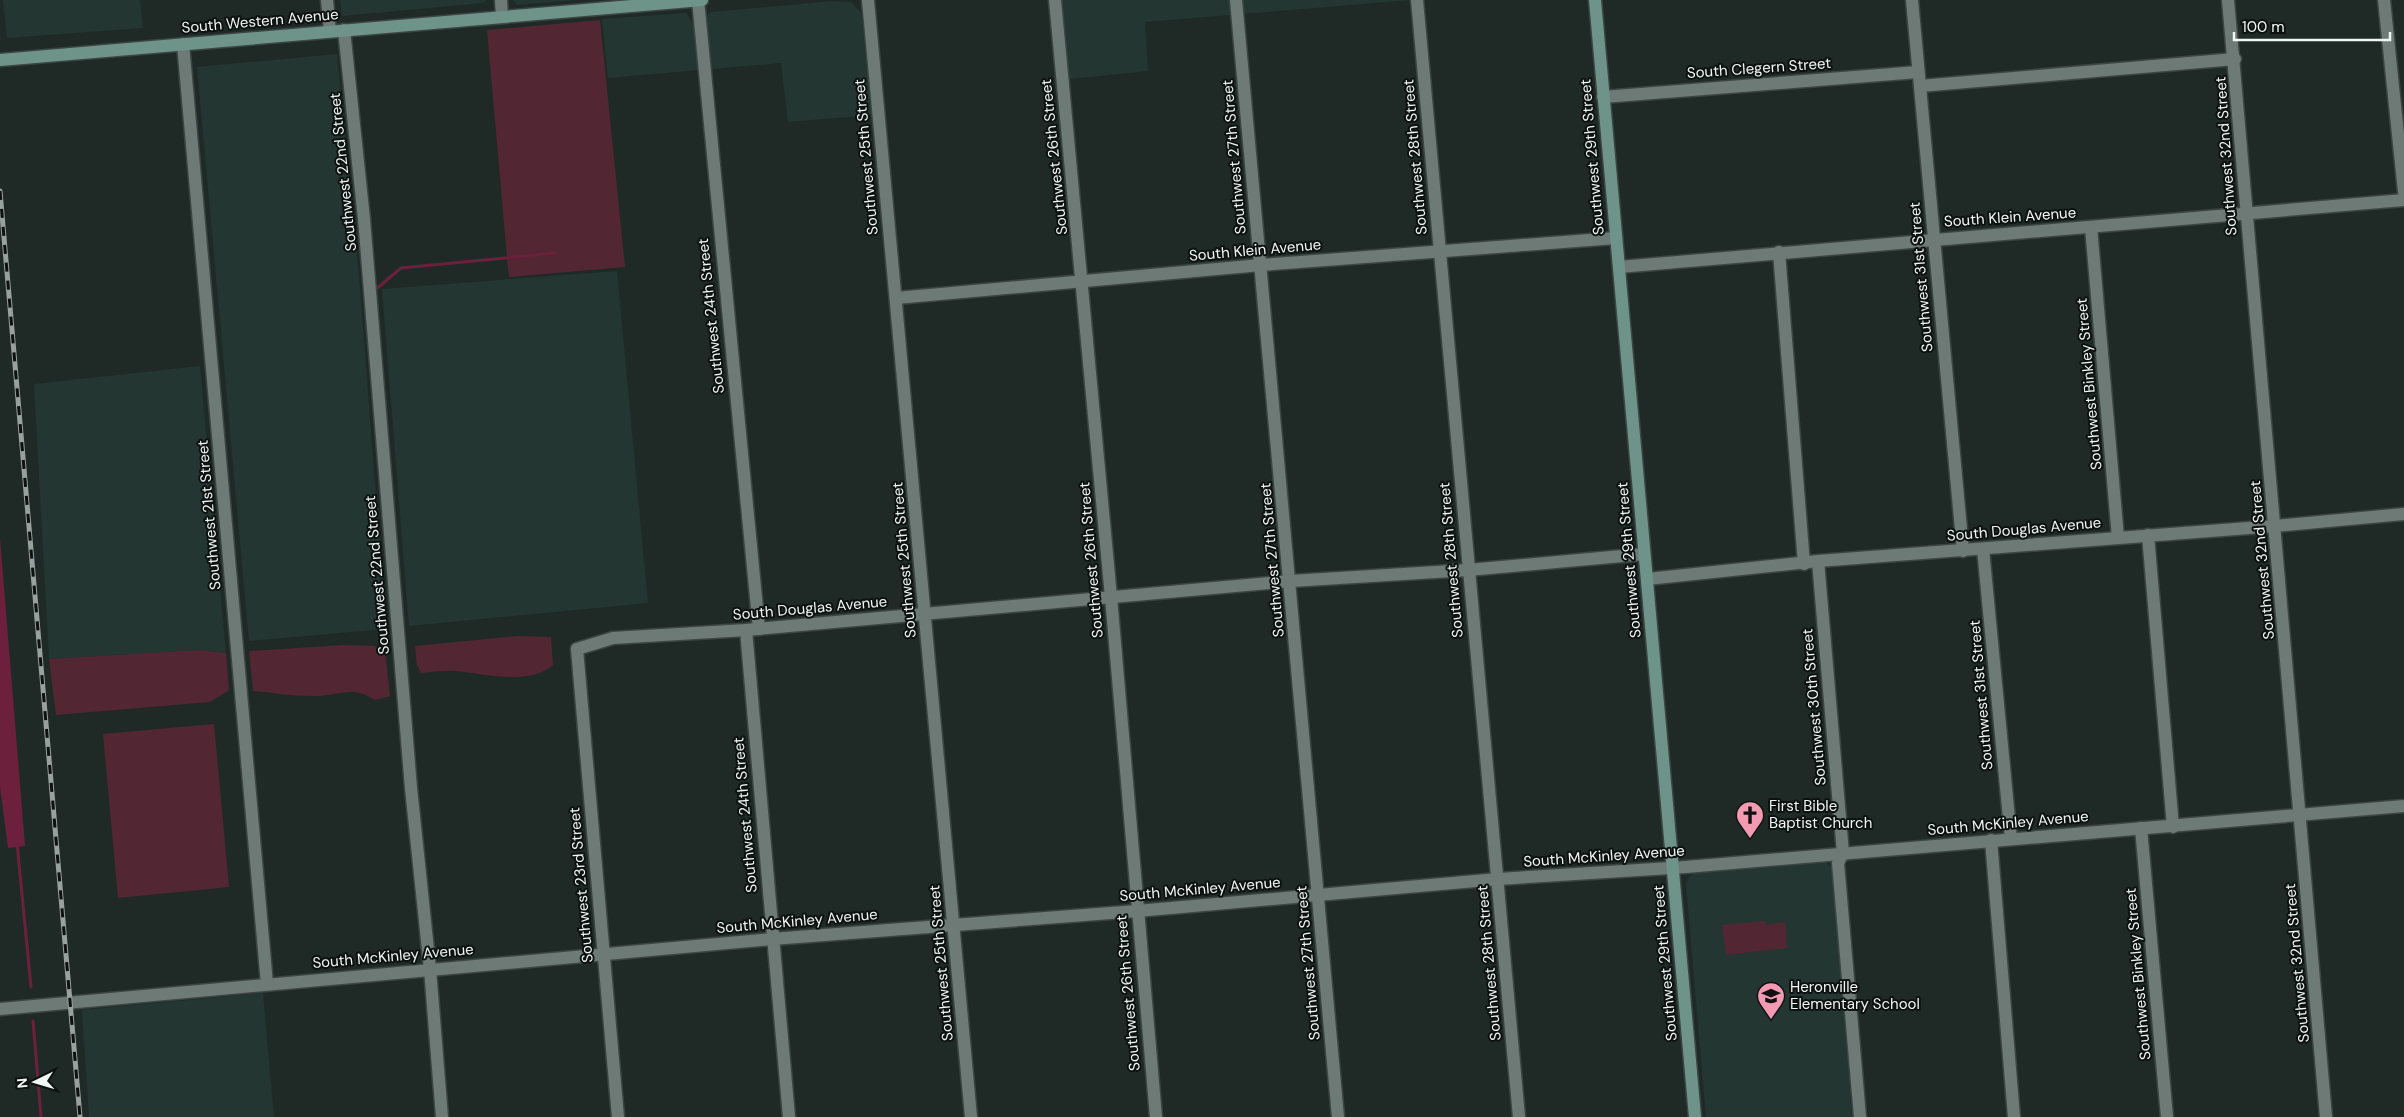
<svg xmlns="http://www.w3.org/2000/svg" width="2404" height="1117" viewBox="0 0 2404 1117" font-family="'DM Sans',sans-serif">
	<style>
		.built { fill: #233631 }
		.green { fill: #532634 }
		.water { fill: #6c203c }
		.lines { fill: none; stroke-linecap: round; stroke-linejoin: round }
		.stream { stroke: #6c203c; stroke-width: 3 }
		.minor-casing { stroke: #3c4542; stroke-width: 15 }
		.tertiary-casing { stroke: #3c4542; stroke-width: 15 }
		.secondary-casing { stroke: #3c4542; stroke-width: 15 }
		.minor { stroke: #6d7a76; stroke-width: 12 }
		.tertiary { stroke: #6d7a76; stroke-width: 12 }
		.secondary { stroke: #6e948a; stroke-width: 12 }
		.rail-casing { stroke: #98a19e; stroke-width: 5 }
		.rail { stroke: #0d1210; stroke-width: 3; stroke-dasharray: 9; stroke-linecap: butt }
		.labels { text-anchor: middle; stroke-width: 4; stroke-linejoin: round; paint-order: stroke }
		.street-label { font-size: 15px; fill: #eff6f4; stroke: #0d1210 }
		.poi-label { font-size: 15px; fill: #eff6f4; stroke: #0d1210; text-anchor: start }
	</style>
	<rect width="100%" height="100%" fill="#1f2a27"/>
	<!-- built -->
	<g class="built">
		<polygon points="3,0 140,0 143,28 7,38"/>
		<polygon points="340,0 486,0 483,3 342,16"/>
		<polygon points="513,0 578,0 517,5"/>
		<polygon points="1060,0 1229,0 1230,15 1145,22 1148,71 1068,79"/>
		<polygon points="1241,0 1411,0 1242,14"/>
		<polygon points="833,1 851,2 861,13 872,115 788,122 781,63 711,69 706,25 707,15 711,12"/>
		<polygon points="686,13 694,26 699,70 608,78 602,19"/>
		<polygon points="337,54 360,287 386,629 249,641 197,67"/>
		<polygon points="617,271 648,603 409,626 382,289"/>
		<polygon points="200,366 226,653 199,650 49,659 34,384"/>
		<polygon points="1823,860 1832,868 1852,1117 1706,1117 1686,884 1689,877 1697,871"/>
		<polygon points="263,993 274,1117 89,1117 82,1010"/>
	</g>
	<!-- green -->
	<g class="green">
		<polygon points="600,20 625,267 509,277 507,259 556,252 507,257 487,30"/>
		<path d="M 518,636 L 551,637 L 553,665 C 529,686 486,674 456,671 C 445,670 432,672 421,673 L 417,665 L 415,646 Z"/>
		<path d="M 344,645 L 374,646 L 385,651 L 390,696 L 375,700 C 351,684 337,697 312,696 C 292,696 273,693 253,691 L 249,651 Z"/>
		<polygon points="199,650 226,653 229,690 210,702 56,715 49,659"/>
		<polygon points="214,724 229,887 118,898 103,734"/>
		<polygon points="1765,921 1766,925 1785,922 1787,948 1726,955 1722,925"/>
	</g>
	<!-- water -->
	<polygon class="water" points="0,538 25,846 8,848 0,787"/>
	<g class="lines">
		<!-- stream -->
		<g class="stream">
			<polyline points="376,289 401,268 555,253"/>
			<polyline points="17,843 31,987"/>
			<polyline points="33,1021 41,1117"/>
		</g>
		<!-- minor casing -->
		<g class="minor-casing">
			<g id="minor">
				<polyline points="327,0 330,31"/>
				<polyline points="501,0 502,17"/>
				<polyline points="698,0 759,629"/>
				<polyline points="1055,0 1111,597 1156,1117"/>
				<polyline points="1236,0 1338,1117"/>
				<polyline points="1417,0 1519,1117"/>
				<polyline points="1912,0 1963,551"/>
				<polyline points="2228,0 2326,1117"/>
				<polyline points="2384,0 2404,192"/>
				<polyline points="344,30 364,219 411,788 430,969 442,1117"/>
				<polyline points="183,44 267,984"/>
				<polyline points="1920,86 2235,59"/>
				<polyline points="1603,97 1918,72"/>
				<polyline points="2091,227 2118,538"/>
				<polyline points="1779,252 1804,564"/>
				<polyline points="1619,267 2404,200"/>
				<polyline points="896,298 1261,265 1616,238"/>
				<polyline points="2148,535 2173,827"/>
				<polyline points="1983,549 2011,839"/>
				<polyline points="1818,561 1843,853 1838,863 1860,1117"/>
				<polyline points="1647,579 1818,561 2275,526 2404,514"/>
				<polyline points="746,630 789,1117"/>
				<polyline points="2141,828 2167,1117"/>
				<polyline points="1991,840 2014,1117"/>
				<polyline points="0,1009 772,939 1137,911 1498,879 1686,867 2404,806"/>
				<polyline points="618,1117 577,649 613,638 746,630 1291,581 1468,570 1644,554"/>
			</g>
		</g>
		<!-- tertiary casing -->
		<g class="tertiary-casing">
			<polyline id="tertiary" points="868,0 971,1117"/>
		</g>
		<!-- secondary casing -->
		<g class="secondary-casing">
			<g id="secondary">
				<polyline points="1595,0 1695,1117"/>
				<polyline points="0,60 702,0"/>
			</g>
		</g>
		<!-- minor -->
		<use href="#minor" class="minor"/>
		<!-- tertiary -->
		<use href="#tertiary" class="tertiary"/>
		<!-- secondary -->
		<use href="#secondary" class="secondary"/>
		<!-- rail casing -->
		<g class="rail-casing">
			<polyline id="rail" points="0,191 80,1117"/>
		</g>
		<!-- rail -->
		<use href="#rail" class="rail"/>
	</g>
	<!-- icons -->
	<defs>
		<g id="church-pin" transform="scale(1.4375)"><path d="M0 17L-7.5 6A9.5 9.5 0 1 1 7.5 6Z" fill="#f19ab2" stroke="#0d1210"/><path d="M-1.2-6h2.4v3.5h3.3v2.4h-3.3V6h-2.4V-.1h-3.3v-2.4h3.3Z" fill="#111"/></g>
		<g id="school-pin" transform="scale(1.4375)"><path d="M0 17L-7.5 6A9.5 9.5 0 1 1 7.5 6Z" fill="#f19ab2" stroke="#0d1210"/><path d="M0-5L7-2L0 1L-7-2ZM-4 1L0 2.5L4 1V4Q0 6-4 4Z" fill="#111"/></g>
	</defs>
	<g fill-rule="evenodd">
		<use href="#church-pin" x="1750" y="815"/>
		<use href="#school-pin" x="1771" y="996"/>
	</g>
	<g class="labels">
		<!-- street labels -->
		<g class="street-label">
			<text transform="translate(260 21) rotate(-5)" y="5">South Western Avenue</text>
			<text transform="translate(1759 68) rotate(-4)" y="5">South Clegern Street</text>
			<text transform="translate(2226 156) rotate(-94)" y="5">Southwest 32nd Street</text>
			<text transform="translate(866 157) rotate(-95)" y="5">Southwest 25th Street</text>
			<text transform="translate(1054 157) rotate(-96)" y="5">Southwest 26th Street</text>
			<text transform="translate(1234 157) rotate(-95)" y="5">Southwest 27th Street</text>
			<text transform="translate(1415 157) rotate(-95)" y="5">Southwest 28th Street</text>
			<text transform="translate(1592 157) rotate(-95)" y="5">Southwest 29th Street</text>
			<text transform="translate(343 172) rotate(-96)" y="5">Southwest 22nd Street</text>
			<text transform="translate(2010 217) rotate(-4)" y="5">South Klein Avenue</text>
			<text transform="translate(1255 250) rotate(-5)" y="5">South Klein Avenue</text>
			<text transform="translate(1921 277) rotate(-95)" y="5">Southwest 31st Street</text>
			<text transform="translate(711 316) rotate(-96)" y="5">Southwest 24th Street</text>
			<text transform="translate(2089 384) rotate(-95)" y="5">Southwest Binkley Street</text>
			<text transform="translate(209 515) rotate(-95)" y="5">Southwest 21st Street</text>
			<text transform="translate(2024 529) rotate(-5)" y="5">South Douglas Avenue</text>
			<text transform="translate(904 560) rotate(-95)" y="5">Southwest 25th Street</text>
			<text transform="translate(1091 560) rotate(-95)" y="5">Southwest 26th Street</text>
			<text transform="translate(1272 560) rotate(-95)" y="5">Southwest 27th Street</text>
			<text transform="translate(1451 560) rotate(-95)" y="5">Southwest 28th Street</text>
			<text transform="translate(1629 560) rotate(-95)" y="5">Southwest 29th Street</text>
			<text transform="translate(2262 560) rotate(-95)" y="5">Southwest 32nd Street</text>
			<text transform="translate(377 575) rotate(-95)" y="5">Southwest 22nd Street</text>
			<text transform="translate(810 608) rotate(-5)" y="5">South Douglas Avenue</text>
			<text transform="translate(1981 695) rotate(-95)" y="5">Southwest 31st Street</text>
			<text transform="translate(1814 707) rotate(-95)" y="5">Southwest 30th Street</text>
			<text transform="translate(745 815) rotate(-95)" y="5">Southwest 24th Street</text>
			<text transform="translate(2008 823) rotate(-5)" y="5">South McKinley Avenue</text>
			<text transform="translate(1604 856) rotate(-4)" y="5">South McKinley Avenue</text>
			<text transform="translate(581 885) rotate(-95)" y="5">Southwest 23rd Street</text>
			<text transform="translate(1200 889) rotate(-5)" y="5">South McKinley Avenue</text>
			<text transform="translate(797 921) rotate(-5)" y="5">South McKinley Avenue</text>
			<text transform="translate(393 956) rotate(-5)" y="5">South McKinley Avenue</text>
			<text transform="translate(941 963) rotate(-95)" y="5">Southwest 25th Street</text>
			<text transform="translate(1308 963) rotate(-95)" y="5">Southwest 27th Street</text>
			<text transform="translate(1489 963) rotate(-95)" y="5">Southwest 28th Street</text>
			<text transform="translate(1665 963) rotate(-95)" y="5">Southwest 29th Street</text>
			<text transform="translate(2297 963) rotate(-95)" y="5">Southwest 32nd Street</text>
			<text transform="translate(2138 974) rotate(-95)" y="5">Southwest Binkley Street</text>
			<text transform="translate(1128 993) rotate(-95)" y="5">Southwest 26th Street</text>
		</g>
		<!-- poi labels -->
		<g class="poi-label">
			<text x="1769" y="811">First Bible<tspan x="1769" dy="17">Baptist Church</tspan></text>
			<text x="1790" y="992">Heronville<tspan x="1790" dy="17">Elementary School</tspan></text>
		</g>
	</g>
	<!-- north arrow -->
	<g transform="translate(35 1082) rotate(265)" stroke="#0d1210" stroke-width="4" paint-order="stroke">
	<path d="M0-4L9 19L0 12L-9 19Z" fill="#eff6f4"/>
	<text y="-8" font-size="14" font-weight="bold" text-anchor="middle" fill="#eff6f4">N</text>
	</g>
	<!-- scale -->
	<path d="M2234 32v8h156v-8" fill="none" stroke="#eff6f4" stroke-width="2.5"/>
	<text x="2242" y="32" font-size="15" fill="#eff6f4" stroke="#0d1210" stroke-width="4" paint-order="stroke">100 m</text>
</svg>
